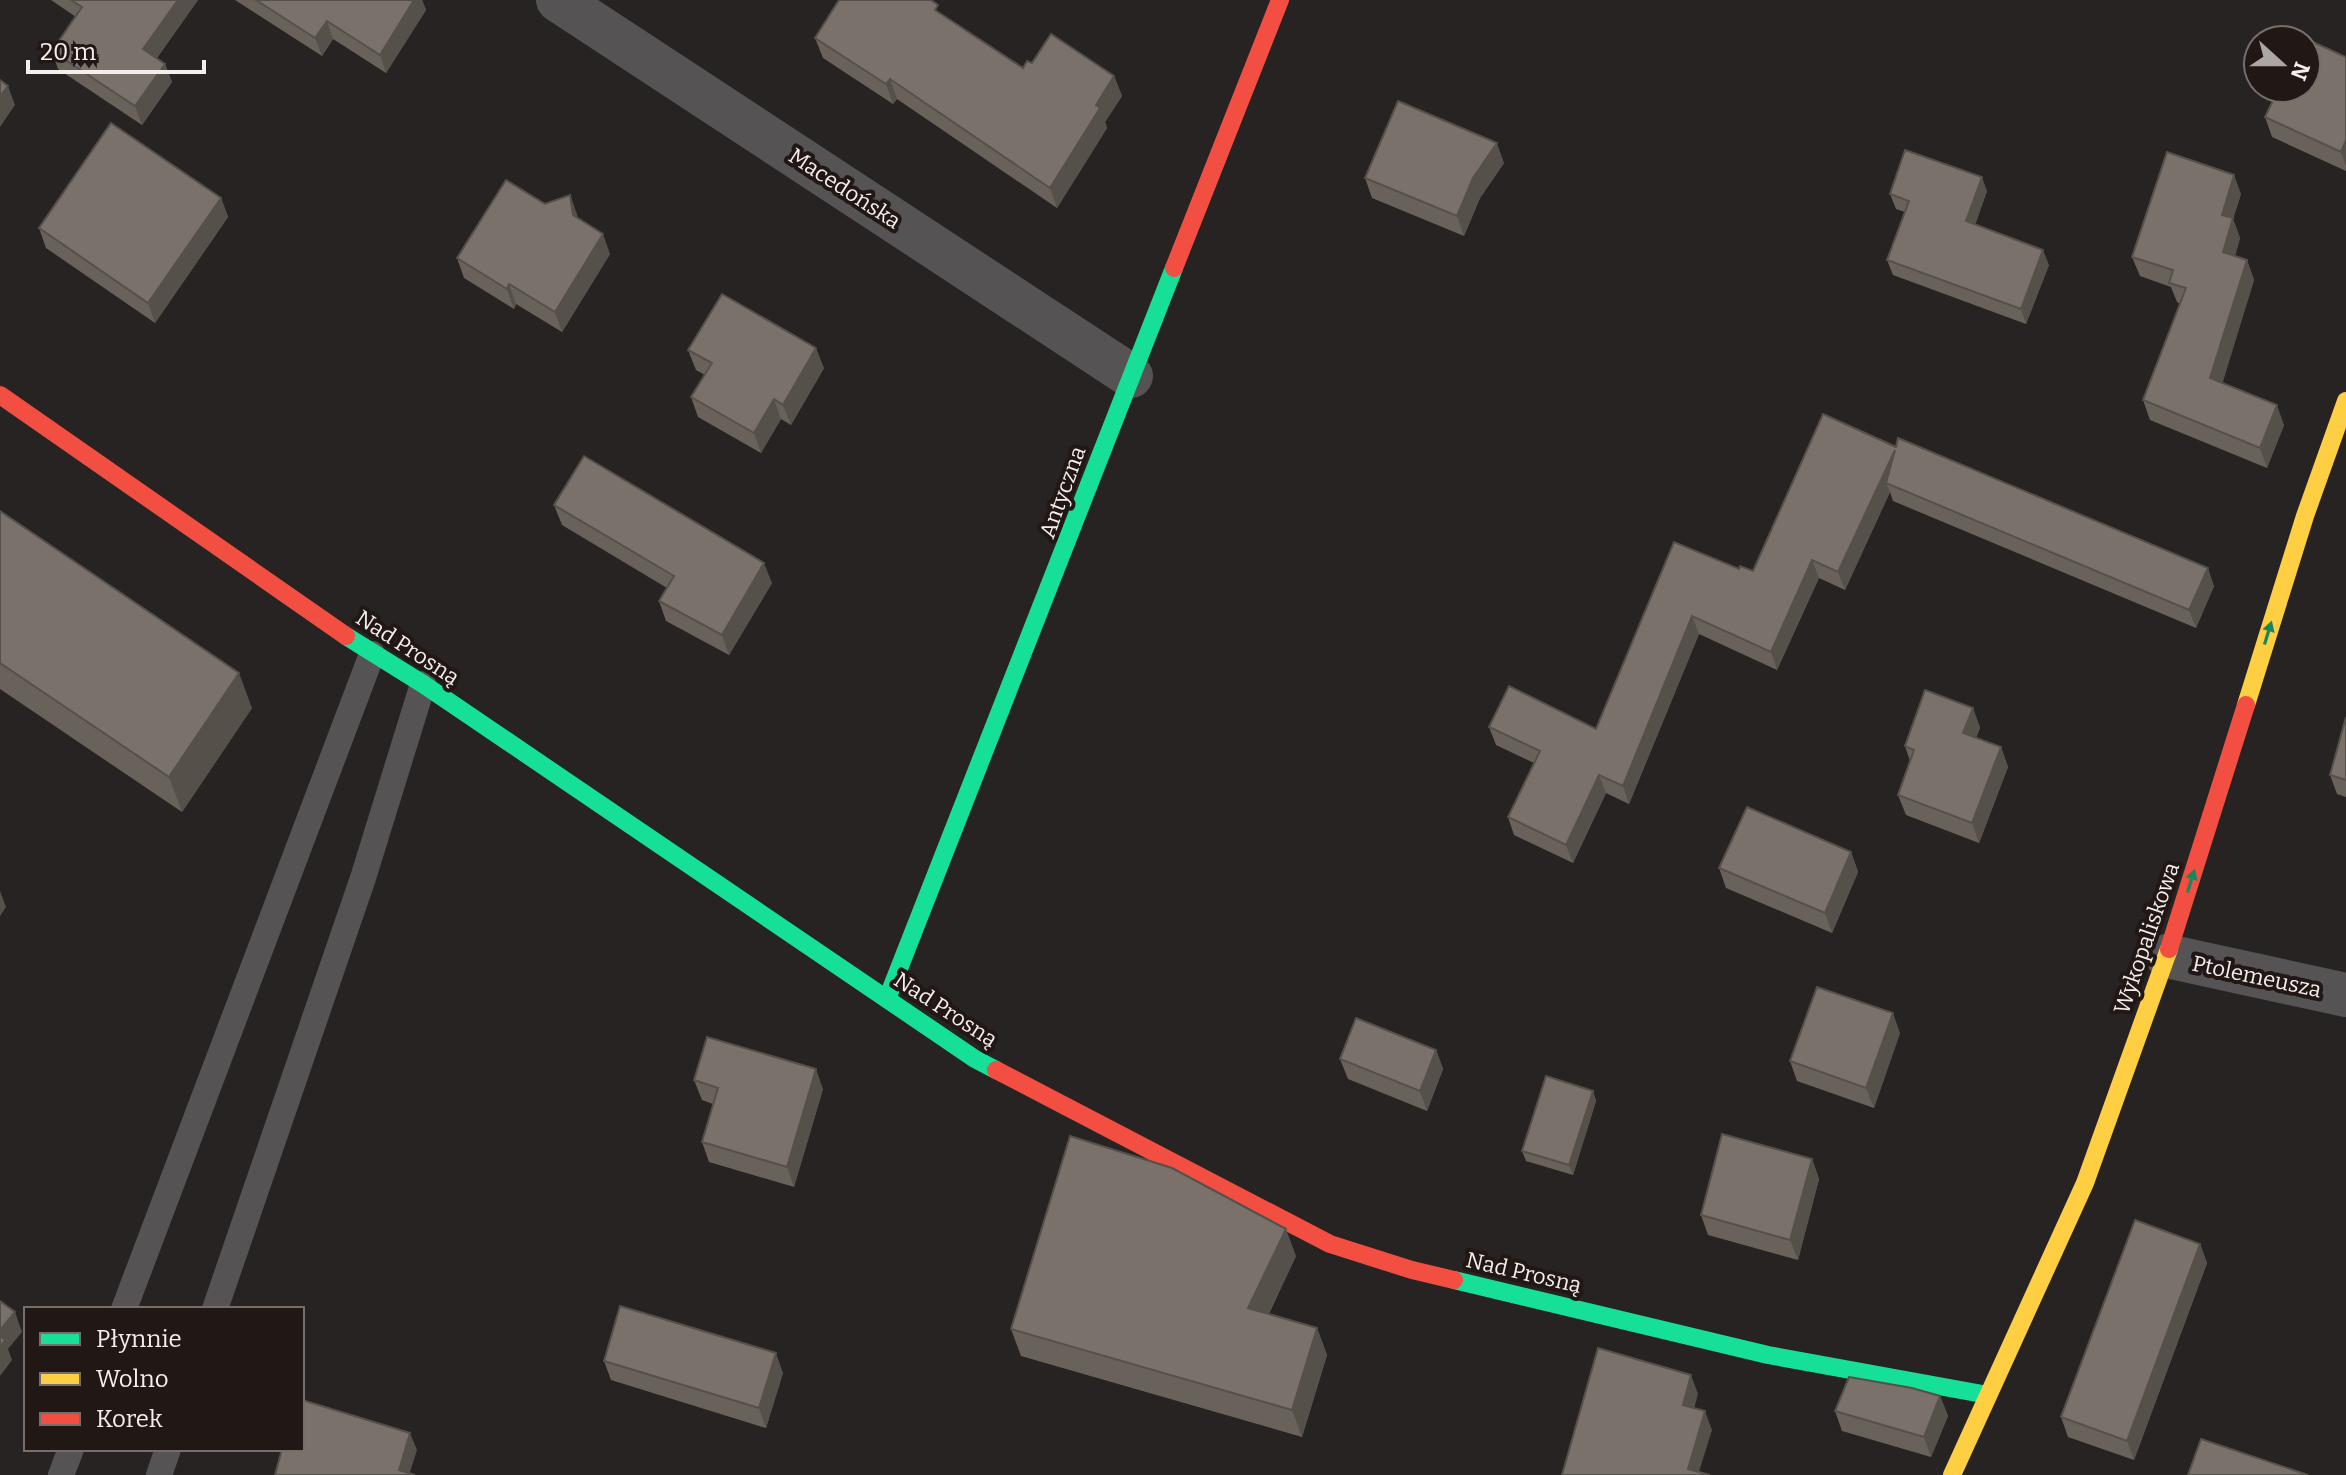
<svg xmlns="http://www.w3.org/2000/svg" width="2346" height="1475" viewBox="0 0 2346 1475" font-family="Bitter,serif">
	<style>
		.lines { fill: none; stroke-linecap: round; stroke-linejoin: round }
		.lane { stroke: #555353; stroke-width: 26 }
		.street { stroke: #555353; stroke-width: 44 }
		.fast { stroke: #16e098; stroke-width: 18 }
		.slow { stroke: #ffcf43; stroke-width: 18 }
		.jam { stroke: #f24e42; stroke-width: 18 }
		.wall { fill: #69625b }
		.shaded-wall { fill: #55504a }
		.building { fill: #7a726a; stroke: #55504a; stroke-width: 2 }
		.oneway { fill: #1b865d }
		.labels { text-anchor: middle; stroke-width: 8; stroke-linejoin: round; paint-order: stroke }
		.street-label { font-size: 22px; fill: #f4eeec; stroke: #211815 }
	</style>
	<rect width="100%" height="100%" fill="#272322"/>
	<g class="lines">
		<!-- lane -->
		<g class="lane">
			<polyline points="124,1309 372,654"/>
			<polyline points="215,1309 363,878 423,684"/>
			<polyline points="61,1475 71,1449"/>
			<polyline points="159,1475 168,1449"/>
		</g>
		<!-- street -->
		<g class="street">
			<polyline points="558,0 1131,376"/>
			<polyline points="2167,956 2346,995"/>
		</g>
		<!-- fast -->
		<g class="fast">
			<polyline points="346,636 423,684 975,1059 996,1070"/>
			<polyline points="887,999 1174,268"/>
			<polyline points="1454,1280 1768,1355 1988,1395"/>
		</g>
		<!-- slow -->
		<g class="slow">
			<polyline points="2246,705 2305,516 2346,401"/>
			<polyline points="1952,1475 2085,1183 2169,949"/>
		</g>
		<!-- jam -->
		<g class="jam">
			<polyline points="1174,268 1280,0"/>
			<polyline points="0,395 346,636"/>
			<polyline points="2169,949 2246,705"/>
			<polyline points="996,1070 1330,1244 1412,1270 1454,1280"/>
		</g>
	</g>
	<!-- wall -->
	<g class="wall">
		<polygon points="51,0 198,0 157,58 165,64 172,82 142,125 58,69 52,51 76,17"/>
		<polygon points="235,0 422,0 426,10 386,73 333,39 322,56"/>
		<polygon points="942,14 1023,68 1032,63 1114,76 1122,96 1105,122 1107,128 1057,208 897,99 893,104 823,58 815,38"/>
		<polygon points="2346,57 2346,171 2272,137 2265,117"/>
		<polygon points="1504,163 1480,198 1464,236 1372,198 1365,178"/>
		<polygon points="1987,191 1975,225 2049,265 2026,324 1893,275 1887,260 1905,212 1896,209 1890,194"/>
		<polygon points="2241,194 2233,219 2240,238 2235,256 2247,260 2254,280 2222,383 2284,425 2267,468 2150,420 2143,400 2180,304 2177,302 2171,287 2140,276 2132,257"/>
		<polygon points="221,198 228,217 155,323 46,248 39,228"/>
		<polygon points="545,204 577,214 577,218 610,254 562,332 516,304 514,309 464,278 457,258"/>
		<polygon points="688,350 824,368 791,425 781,419 761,453 698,417 691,397 705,375 696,370"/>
		<polygon points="1823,414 2214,586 2196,628 1893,501 1890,492 1845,590 1819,578 1777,670 1699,634 1629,804 1606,793 1573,863 1514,835 1508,817 1534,763 1496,745 1489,727 1596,729 1674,542 1739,569 1753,571"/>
		<polygon points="554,505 772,583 729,655 666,621 659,601 667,588 562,525"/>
		<polygon points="0,511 252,708 182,812 0,689"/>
		<polygon points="1973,708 1980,728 1976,738 2001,747 2008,767 1979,843 1906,815 1898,795 1910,761 1905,746"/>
		<polygon points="2346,717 2346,797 2337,794 2330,775"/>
		<polygon points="1851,852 1858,872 1832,933 1726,888 1719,868"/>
		<polygon points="1900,1033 1874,1108 1797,1081 1790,1061"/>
		<polygon points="1436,1050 1443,1069 1427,1111 1348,1079 1340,1059"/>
		<polygon points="694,1080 823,1089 794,1187 709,1162 702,1142 713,1104 702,1100"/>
		<polygon points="1593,1091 1596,1101 1573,1175 1526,1161 1522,1151"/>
		<polygon points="1812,1159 1819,1179 1798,1260 1708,1235 1701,1215"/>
		<polygon points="2200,1244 2207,1263 2134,1460 2068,1437 2061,1417"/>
		<polygon points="1296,1256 1269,1314 1317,1328 1327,1355 1302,1437 1021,1356 1011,1329"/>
		<polygon points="604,1361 783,1373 766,1428 611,1380"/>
		<polygon points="1940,1396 1948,1416 1931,1457 1842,1431 1835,1411"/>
	</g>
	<!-- shaded-wall -->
	<g class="shaded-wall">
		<polygon points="178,0 198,0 150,67 143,49"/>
		<polygon points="414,0 422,0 426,10 386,73 380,55"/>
		<polygon points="327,21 333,39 322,56 315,38"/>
		<polygon points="165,64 172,82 142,125 135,106"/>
		<polygon points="1114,76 1122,96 1105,122 1107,128 1057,208 1050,188 1096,105"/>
		<polygon points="890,79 897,99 893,104 886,84"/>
		<polygon points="8,86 15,105 0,127 0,96"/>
		<polygon points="2346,140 2346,166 2341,152"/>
		<polygon points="1497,143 1504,163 1480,198 1464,236 1457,216 1473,178"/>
		<polygon points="2234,175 2241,194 2233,219 2240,238 2230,272 2223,252 2222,215"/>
		<polygon points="1982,177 1987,191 1971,236 1966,221"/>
		<polygon points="570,195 577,214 580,235 573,215"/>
		<polygon points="221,198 228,217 155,323 148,303"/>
		<polygon points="603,234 610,254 562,332 555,312"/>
		<polygon points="2043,250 2049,265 2026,324 2021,309"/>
		<polygon points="2247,260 2254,280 2218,398 2210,378"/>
		<polygon points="509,284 516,304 514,309 507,289"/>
		<polygon points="816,348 824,368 791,425 783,405"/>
		<polygon points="774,399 781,419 761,453 754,433"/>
		<polygon points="2277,405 2284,425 2267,468 2260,448"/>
		<polygon points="1895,450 1886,483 1890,492 1845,590 1838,572"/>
		<polygon points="1812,560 1819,578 1777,670 1771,652"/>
		<polygon points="764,563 772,583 729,655 722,635"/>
		<polygon points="2208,568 2214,586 2196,628 2189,610"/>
		<polygon points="1692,616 1699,634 1629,804 1623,786"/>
		<polygon points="239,673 252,708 182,812 169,777"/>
		<polygon points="1973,708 1980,728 1970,753 1963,733"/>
		<polygon points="2001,747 2008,767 1979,843 1972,823"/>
		<polygon points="1599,775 1606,793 1573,863 1566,845"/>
		<polygon points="1851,852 1858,872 1832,933 1825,913"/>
		<polygon points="0,891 6,907 0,916"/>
		<polygon points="1893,1013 1900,1033 1874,1108 1866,1088"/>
		<polygon points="1436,1050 1443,1069 1427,1111 1420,1091"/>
		<polygon points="816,1069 823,1089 794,1187 787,1167"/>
		<polygon points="1593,1091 1596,1101 1573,1175 1569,1165"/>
		<polygon points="1812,1159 1819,1179 1798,1260 1790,1240"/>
		<polygon points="1286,1229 1296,1256 1258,1336 1248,1308"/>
		<polygon points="2200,1244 2207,1263 2134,1460 2127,1441"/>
		<polygon points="15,1312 22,1332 8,1349 12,1360 0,1376 0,1330"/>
		<polygon points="1317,1328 1327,1355 1302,1437 1292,1410"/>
		<polygon points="776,1353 783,1373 766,1428 759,1408"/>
		<polygon points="1691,1375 1698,1394 1690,1424 1683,1405"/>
		<polygon points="1940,1396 1948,1416 1931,1457 1924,1437"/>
		<polygon points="1705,1411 1712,1430 1698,1475 1688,1469"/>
		<polygon points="410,1433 417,1450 409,1475 399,1470"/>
	</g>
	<!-- building -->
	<g class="building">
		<polygon points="71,0 178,0 143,49 165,64 135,106 52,51 82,7"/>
		<polygon points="256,0 414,0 380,55 327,21 315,38"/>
		<polygon points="839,0 931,0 938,5 935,10 1023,68 1027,61 1032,63 1051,34 1114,76 1096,105 1100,108 1050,188 890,79 886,84 815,38"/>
		<polygon points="2302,37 2346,57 2346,140 2341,152 2265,117 2279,88 2306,88 2306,40 2301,40"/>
		<polygon points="0,80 8,86 0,96"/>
		<polygon points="1398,101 1497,143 1473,178 1457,216 1365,178"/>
		<polygon points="111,123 221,198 148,303 39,228"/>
		<polygon points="1905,150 1982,177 1966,221 2043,250 2021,309 1887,260 1909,201 1890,194"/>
		<polygon points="2167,152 2234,175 2222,215 2233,218 2223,252 2247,260 2210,378 2277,405 2260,448 2143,400 2186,288 2169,283 2173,270 2132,257"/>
		<polygon points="506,180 545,204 570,195 573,215 603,234 555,312 509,284 507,289 457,258"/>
		<polygon points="722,294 816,348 783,405 774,399 754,433 691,397 712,363 688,350"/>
		<polygon points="1823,414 1896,447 1898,438 2208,568 2189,610 1886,483 1895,450 1838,572 1812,560 1771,652 1692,616 1623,786 1599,775 1566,845 1508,817 1540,751 1489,727 1509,686 1596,729 1674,542 1739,569 1740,566 1753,571"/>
		<polygon points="584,456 764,563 722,635 659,601 674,576 554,505"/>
		<polygon points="0,511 239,673 169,777 0,663"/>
		<polygon points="1925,690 1973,708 1963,733 2001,747 1972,823 1898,795 1914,750 1905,746"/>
		<polygon points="2346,717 2346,780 2330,775"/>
		<polygon points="1747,807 1851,852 1825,913 1719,868"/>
		<polygon points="1817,987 1893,1013 1866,1088 1790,1061"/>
		<polygon points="1356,1018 1436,1050 1420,1091 1340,1059"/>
		<polygon points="707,1037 816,1069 787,1167 702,1142 718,1088 694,1080"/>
		<polygon points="1546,1076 1593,1091 1569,1165 1522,1151"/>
		<polygon points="1722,1134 1812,1159 1790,1240 1701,1215"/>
		<polygon points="1070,1136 1172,1168 1286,1229 1248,1308 1317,1328 1292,1410 1011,1329"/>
		<polygon points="2135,1220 2200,1244 2127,1441 2061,1417"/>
		<polygon points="0,1301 15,1312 0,1330"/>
		<polygon points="620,1306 776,1353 759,1408 604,1361"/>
		<polygon points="0,1336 5,1340 0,1347"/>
		<polygon points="1598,1348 1691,1375 1683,1405 1705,1411 1688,1469 1710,1475 1562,1475"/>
		<polygon points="1849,1377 1912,1388 1940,1396 1924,1437 1835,1411"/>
		<polygon points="302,1400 410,1433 399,1470 415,1475 275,1475 282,1449 302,1449"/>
		<polygon points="2201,1439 2308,1475 2188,1475"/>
	</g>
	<!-- one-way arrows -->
	<defs><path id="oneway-solid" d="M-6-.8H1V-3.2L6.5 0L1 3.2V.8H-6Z" transform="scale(2)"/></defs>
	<g class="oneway">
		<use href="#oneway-solid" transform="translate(2268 633) rotate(-73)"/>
		<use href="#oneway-solid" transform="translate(2191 881) rotate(-73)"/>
	</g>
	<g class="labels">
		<!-- street labels -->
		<g class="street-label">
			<text transform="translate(845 188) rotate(33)" y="8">Macedońska</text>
			<text transform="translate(1062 492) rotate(-70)" y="8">Antyczna</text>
			<text transform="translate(408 647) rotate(33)" y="8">Nad Prosną</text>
			<text transform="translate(2146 938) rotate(-71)" y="8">Wykopaliskowa</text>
			<text transform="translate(2257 976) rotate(12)" y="8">Ptolemeusza</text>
			<text transform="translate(946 1009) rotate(33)" y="8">Nad Prosną</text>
			<text transform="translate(1524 1272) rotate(13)" y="8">Nad Prosną</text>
		</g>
	</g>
	<!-- legend -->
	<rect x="24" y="1307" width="280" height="144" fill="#211815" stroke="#756e6b" stroke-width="2"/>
	<rect x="40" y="1333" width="40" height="12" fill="#16e098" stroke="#756e6b" stroke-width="2"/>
	<text x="96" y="1347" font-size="24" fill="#f4eeec">Płynnie</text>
	<rect x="40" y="1373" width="40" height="12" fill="#ffcf43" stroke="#756e6b" stroke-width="2"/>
	<text x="96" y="1387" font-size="24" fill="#f4eeec">Wolno</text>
	<rect x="40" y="1413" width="40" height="12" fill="#f24e42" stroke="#756e6b" stroke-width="2"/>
	<text x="96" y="1427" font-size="24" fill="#f4eeec">Korek</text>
	<!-- north arrow -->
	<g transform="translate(2282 64) rotate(111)"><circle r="38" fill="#211815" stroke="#756e6b" stroke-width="2"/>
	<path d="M0-6L14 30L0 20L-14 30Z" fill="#aca7a5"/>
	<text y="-12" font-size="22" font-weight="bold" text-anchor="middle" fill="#f4eeec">N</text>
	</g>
	<!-- scale -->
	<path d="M28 60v12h176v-12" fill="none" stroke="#f4eeec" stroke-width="4"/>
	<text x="40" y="60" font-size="24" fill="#f4eeec" stroke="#211815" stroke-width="6" paint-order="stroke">20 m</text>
</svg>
